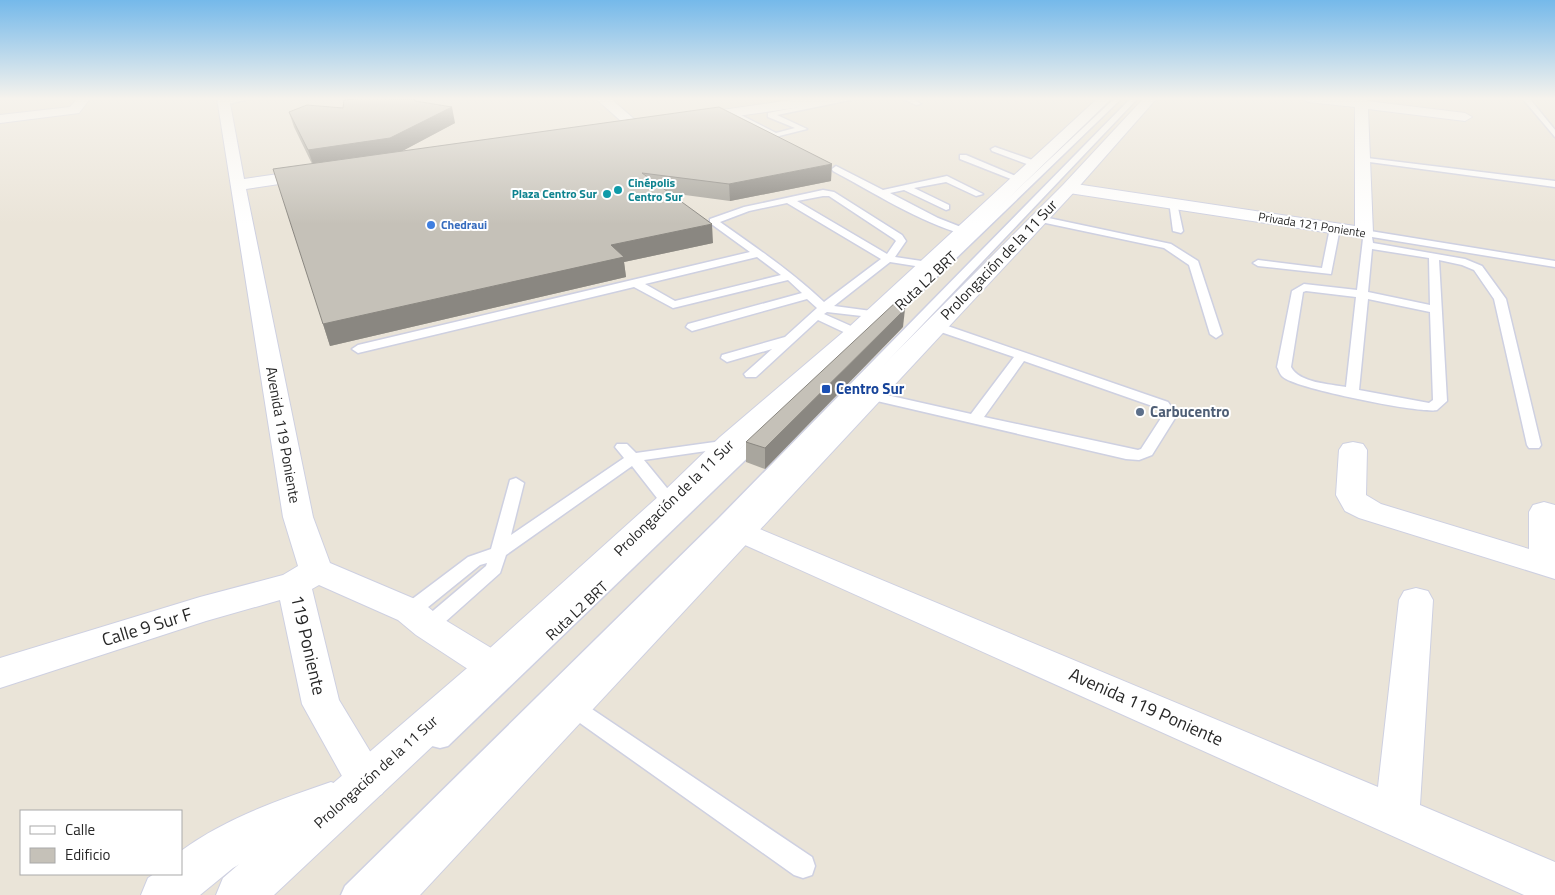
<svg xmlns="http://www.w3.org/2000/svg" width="1555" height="895" viewBox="0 0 1555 895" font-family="'Titillium Web',sans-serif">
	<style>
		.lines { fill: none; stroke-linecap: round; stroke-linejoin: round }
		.service-casing { stroke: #ced0e1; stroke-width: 3 }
		.minor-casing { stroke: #ced0e1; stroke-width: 2 }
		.tertiary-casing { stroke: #ced0e1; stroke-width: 2 }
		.secondary-casing { stroke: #ced0e1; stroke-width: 2 }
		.service { fill: #fff; fill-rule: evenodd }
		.minor { fill: #fff; fill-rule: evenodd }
		.tertiary { fill: #fff; fill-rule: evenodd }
		.secondary { fill: #fff; fill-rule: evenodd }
		.wall { fill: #a9a69e }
		.shaded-wall { fill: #8a8781 }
		.building { fill: #c5c1b8; stroke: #8a8781 }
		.culture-dot { fill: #0f9aa8; stroke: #fff; stroke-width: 2 }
		.shop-dot { fill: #3f7fe0; stroke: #fff; stroke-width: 2 }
		.transit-dot { fill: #1a4fb4; stroke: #fff; stroke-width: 2 }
		.service-dot { fill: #5c6f8a; stroke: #fff; stroke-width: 2 }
		.labels { text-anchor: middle; stroke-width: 4; stroke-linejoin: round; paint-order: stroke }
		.far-culture-label { font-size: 12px; font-weight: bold; fill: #0d838f; stroke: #fff; text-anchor: start }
		.far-shop-label { font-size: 12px; font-weight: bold; fill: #366cbe; stroke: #fff; text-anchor: start }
		.far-street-label { font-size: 12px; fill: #272727; stroke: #fff }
		.street-label { font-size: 15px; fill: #272727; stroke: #fff }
		.transit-label { font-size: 15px; font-weight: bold; fill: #164399; stroke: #fff; text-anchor: start }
		.service-label { font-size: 15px; font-weight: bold; fill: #4e5e75; stroke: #fff; text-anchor: start }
		.near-street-label { font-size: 18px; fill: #272727; stroke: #fff }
	</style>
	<rect width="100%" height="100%" fill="#eae4d8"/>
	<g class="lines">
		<!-- service casing -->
		<g class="service-casing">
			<g id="service">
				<polygon points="237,98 253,98 224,105 221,103"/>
				<polygon points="843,98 860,98 777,115 807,129 775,137 729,113 735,112 776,133 795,128 768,117 768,113"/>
				<polygon points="901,98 911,98 921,104 916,105"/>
				<polygon points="1115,98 1122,98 890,322 882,322 882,316"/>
				<polygon points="1131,98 1138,98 730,527 563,699 570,696 577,699 812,857 815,866 812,875 803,878 794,875 563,711 559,705 562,699 372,895 341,895 345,886 718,519"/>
				<polygon points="1522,98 1529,98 1555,130 1555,137"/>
				<polygon points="995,147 1038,162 1039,164 1032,166 992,151 991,149"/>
				<polygon points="960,155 966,155 1023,179 1016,181 960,159"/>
				<polygon points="1359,157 1555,181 1555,187 1362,161 1359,161"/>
				<path d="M 836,166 L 883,190 L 947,176 L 983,194 L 976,196 L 946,182 L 914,188 L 949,205 L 949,209 L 946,210 L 904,190 L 890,193 L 938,218 L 966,229 L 966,233 L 963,234 C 921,223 871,191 833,171 L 832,169 Z"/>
				<path d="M 823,190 L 834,192 L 902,235 L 906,241 L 895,257 L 928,262 L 933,265 L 928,268 L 890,262 L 834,306 L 879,312 L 879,318 L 827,312 L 824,314 L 860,330 L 862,333 L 860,336 L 852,336 L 818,320 L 756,377 L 746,377 L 744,374 L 772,349 L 727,362 L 721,358 L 722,355 L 785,337 L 817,308 L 807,299 L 692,331 L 686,327 L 688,324 L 802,293 L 788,280 L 673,308 L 634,287 L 358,353 L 352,349 L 358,345 L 750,252 L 710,223 L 710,219 L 744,207 ZM 823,196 L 829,196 L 894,239 L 896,241 L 887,254 L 797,201 ZM 787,203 L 881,259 L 824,302 C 792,272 757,248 720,222 L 749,211 ZM 757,257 L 781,275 L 675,301 L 645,284 Z"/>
				<polygon points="1169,201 1177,203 1183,231 1181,233 1173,231"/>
				<polygon points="1039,216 1171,244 1198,261 1222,334 1216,338 1210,334 1189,265 1164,248 1036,221 1034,219"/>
				<polygon points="1335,225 1340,228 1331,274 1258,266 1253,263 1258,260 1322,268 1330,228"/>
				<path d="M 1364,230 L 1555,261 L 1555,267 L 1372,237 L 1373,243 L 1465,259 L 1482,266 L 1506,299 L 1541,445 L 1539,448 L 1529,448 L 1527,445 L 1494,299 L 1474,270 L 1462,265 L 1439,260 L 1447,401 L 1437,410 C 1421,414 1294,388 1283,377 C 1280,375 1279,370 1277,367 L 1292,291 L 1304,284 L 1357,290 L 1363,239 L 1359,233 ZM 1372,249 L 1429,258 L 1430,305 L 1368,292 ZM 1306,291 L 1356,297 L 1346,387 C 1330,384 1299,383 1291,367 L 1303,292 ZM 1368,299 L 1430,312 L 1433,400 L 1429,403 L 1359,390 Z"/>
				<path d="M 936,322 L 1168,402 L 1177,415 L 1152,455 L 1139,460 L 1126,459 L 864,398 L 862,395 L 869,391 L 971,414 L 1014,357 L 932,329 L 930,326 L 932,323 ZM 1024,361 L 1158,408 L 1163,415 L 1141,449 L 1138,450 L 984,417 Z"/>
				<polygon points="760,434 765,435 767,438 765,441 448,746 440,748 432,746 429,739 432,732 755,435"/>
				<polygon points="729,440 736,444 734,447 644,460 676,499 678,503 676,507 664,507 632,466 506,555 500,573 435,631 428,633 421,631 418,626 421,621 486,566 487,563 480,565 417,616 410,618 403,616 401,611 403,606 468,557 491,549 510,480 516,478 524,483 511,535 624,458 615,447 617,444 627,444 636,453"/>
			</g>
		</g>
		<!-- minor casing -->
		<g class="minor-casing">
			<g id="minor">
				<polygon points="78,98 89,100 79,113 0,123 0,115 70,107"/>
				<polygon points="217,98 229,98 244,179 313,169 321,174 313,179 246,189 313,517 330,563 422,602 440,617 506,657 512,667 506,677 493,682 480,677 416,635 398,620 319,585 312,589 339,700 388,781 382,794 367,800 352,794 302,704 280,600 206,621 0,688 0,658 200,597 283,575 298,566 283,517"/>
				<polygon points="595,98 610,98 642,126 640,129 630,129"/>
				<polygon points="806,98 842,98 836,102 694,122 687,118 694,114"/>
				<polygon points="1302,98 1367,98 1367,101 1465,113 1472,117 1465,121 1368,109 1373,233 1370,237 1364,238 1069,193 1061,188 1069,183 1355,226 1355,107 1308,102"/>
				<polygon points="1353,442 1363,444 1367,450 1366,495 1381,504 1529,549 1529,512 1533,505 1544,502 1555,505 1555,579 1359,518 1345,511 1336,495 1339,450 1343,444"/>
				<polygon points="738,520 1378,787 1399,600 1404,591 1416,588 1428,591 1433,600 1420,805 1555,862 1555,895 1524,895 727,537 722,530 727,523"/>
			</g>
		</g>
		<!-- tertiary casing -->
		<g class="tertiary-casing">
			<path id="tertiary" d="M 331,782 L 346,788 L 352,802 L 346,816 L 266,849 L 233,868 L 200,895 L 141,895 L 148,878 L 154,874 L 181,874 L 181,851 C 226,818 279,800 331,782 Z"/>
		</g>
		<!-- secondary casing -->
		<g class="secondary-casing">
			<g id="secondary">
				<polygon points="1098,98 1112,98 864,338 740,449 681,510 506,677 274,895 216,895 223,878 480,657 659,496 720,437 848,328"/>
				<polygon points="1144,98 1157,98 1075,191 420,895 364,895 371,878 1063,185"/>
			</g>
		</g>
		<!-- service -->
		<use href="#service" class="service"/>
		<!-- minor -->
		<use href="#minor" class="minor"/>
		<!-- tertiary -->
		<use href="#tertiary" class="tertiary"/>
		<!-- secondary -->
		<use href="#secondary" class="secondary"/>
	</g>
	<!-- wall -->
	<g class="wall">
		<polygon points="343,108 455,123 402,151 831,181 730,201 670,193 713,243 624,262 626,277 330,346 323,324 312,164 294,127 289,112"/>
		<polygon points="903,327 765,469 746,462 746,442"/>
	</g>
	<!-- shaded-wall -->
	<g class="shaded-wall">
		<polygon points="452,107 455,123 395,155 314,167 308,150"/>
		<polygon points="832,164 831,181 730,201 729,184"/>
		<polygon points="712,224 713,243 624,262 626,277 330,346 323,324 611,245"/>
		<polygon points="905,309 903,327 765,469 765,448"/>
	</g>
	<!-- building -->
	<g class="building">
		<polygon points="363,98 414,99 415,101 452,107 390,138 308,150 289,112 307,105 343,108 344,100"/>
		<polygon points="719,107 832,164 729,184 642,173 712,224 611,245 624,257 323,324 273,169"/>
		<polygon points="897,301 905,309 765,448 746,442"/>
	</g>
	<!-- sky -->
	<linearGradient id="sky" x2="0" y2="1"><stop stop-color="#75b9ea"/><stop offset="0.44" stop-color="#f6f3ed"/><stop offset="1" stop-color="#f6f3ed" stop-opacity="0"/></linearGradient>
	<rect width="1555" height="224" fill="url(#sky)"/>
	<!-- markers -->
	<g class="culture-dot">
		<circle cx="618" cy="190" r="5"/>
		<circle cx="607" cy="194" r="5"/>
	</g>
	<circle class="shop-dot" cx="431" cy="225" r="5"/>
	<rect class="transit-dot" x="821" y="384" width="10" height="10" rx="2.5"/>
	<circle class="service-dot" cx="1140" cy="412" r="5"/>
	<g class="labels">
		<!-- far-culture labels -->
		<g class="far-culture-label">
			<text x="628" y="187">Cinépolis<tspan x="628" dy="14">Centro Sur</tspan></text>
			<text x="597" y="198" text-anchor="end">Plaza Centro Sur</text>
		</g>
		<!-- far-shop labels -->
		<g class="far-shop-label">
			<text x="441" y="229">Chedraui</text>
		</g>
		<!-- far-street labels -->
		<g class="far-street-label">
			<text transform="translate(1312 225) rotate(9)" y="4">Privada 121 Poniente</text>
		</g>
		<!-- street labels -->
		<g class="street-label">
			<text transform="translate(999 260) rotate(-46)" y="5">Prolongación de la 11 Sur</text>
			<text transform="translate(926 281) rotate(-43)" y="5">Ruta L2 BRT</text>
			<text transform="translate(283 435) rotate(80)" y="5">Avenida 119 Poniente</text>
			<text transform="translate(674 498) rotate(-44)" y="5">Prolongación de la 11 Sur</text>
			<text transform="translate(577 611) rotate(-43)" y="5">Ruta L2 BRT</text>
			<text transform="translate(376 772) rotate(-42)" y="5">Prolongación de la 11 Sur</text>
		</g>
		<!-- transit labels -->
		<g class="transit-label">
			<text x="836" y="394">Centro Sur</text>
		</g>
		<!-- service labels -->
		<g class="service-label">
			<text x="1150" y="417">Carbucentro</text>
		</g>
		<!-- near-street labels -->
		<g class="near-street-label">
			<text transform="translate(147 627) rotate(-17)" y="6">Calle 9 Sur F</text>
			<text transform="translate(308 645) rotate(77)" y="6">119 Poniente</text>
			<text transform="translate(1146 707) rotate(24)" y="6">Avenida 119 Poniente</text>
		</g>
	</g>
	<!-- legend -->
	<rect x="20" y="810" width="162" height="65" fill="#ffffff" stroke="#a9a9a9"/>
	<rect x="30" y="826" width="25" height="8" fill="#ffffff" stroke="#a9a9a9"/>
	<text x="65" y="835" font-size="15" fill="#272727">Calle</text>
	<rect x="30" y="848" width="25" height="15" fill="#c5c1b8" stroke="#a9a9a9"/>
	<text x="65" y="860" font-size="15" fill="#272727">Edificio</text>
</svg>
